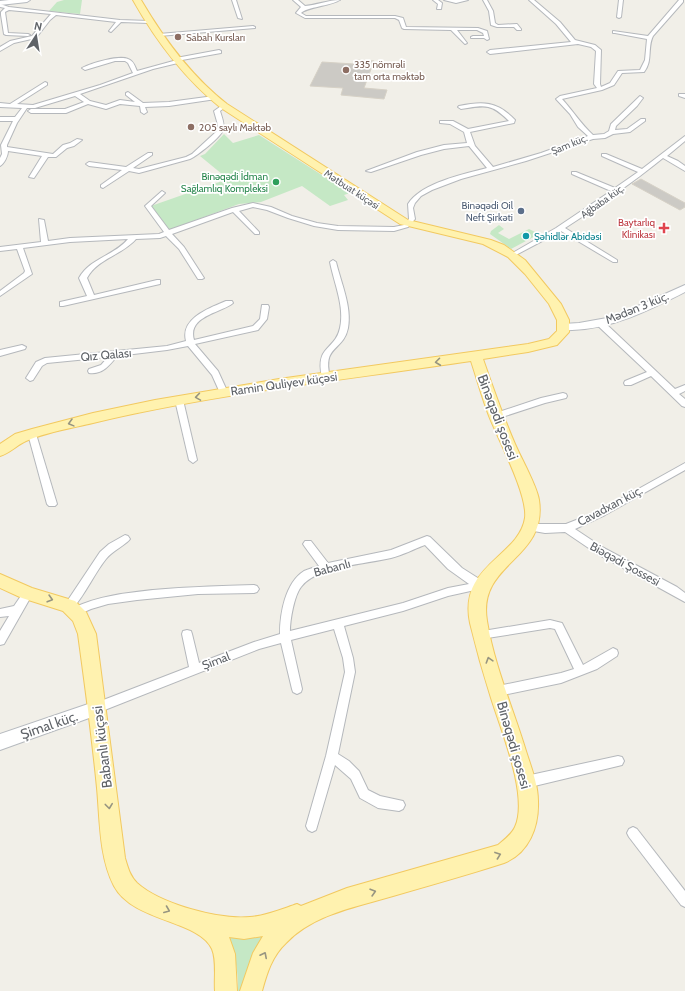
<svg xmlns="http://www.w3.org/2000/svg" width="685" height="991" viewBox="0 0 685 991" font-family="Cabin,sans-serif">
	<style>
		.green { fill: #c5e8c5 }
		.building { fill: #cccac5; stroke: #d6d1c6 }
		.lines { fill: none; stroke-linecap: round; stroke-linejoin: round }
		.street-casing { stroke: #b5b8bc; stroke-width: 2 }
		.secondary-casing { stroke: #b6babf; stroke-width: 2 }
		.primary-casing { stroke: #f2c960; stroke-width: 2 }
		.street { fill: #fff; fill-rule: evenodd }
		.secondary { fill: #fff; fill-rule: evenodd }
		.primary { fill: #fff2af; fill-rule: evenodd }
		.oneway { stroke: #979581 }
		.education-dot { fill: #8d6e63; stroke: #fff; stroke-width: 1.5 }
		.leisure-dot { fill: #2e9e5b; stroke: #fff; stroke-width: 1.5 }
		.service-dot { fill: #5c6f8a; stroke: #fff; stroke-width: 1.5 }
		.health-dot { fill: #e0444e; stroke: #fff; stroke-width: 1.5 }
		.culture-dot { fill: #0f9aa8; stroke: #fff; stroke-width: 1.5 }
		.labels { text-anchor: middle; stroke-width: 3.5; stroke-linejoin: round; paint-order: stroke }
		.far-education-label { font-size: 10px; fill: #785e54; stroke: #fff; text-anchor: start }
		.far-street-label { font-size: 10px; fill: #5f6368; stroke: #fff }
		.far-leisure-label { font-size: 10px; fill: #27864d; stroke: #fff; text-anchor: end }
		.far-service-label { font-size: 10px; fill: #4e5e75; stroke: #fff; text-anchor: end }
		.far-health-label { font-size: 10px; fill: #be3a42; stroke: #fff; text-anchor: end }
		.far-culture-label { font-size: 10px; fill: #0d838f; stroke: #fff; text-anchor: start }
		.street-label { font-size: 12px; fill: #5f6368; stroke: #fff }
		.near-street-label { font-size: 14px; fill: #5f6368; stroke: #fff }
	</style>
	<rect width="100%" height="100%" fill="#f1efe8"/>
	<!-- green -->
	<g class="green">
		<polygon points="64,0 82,0 80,14 49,11 57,2"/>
		<polygon points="224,134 233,143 259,135 350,193 344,195 348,200 330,206 302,186 261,202 239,204 169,230 151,206 228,179 200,156 205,154"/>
		<polygon points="499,225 504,229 498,233 509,239 529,229 539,234 511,249 490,234 491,231"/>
		<path d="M 268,930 C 253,948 247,968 243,991 L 238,991 C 238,969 236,955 226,936 Z"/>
	</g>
	<!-- building -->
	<g class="building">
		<polygon points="356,60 374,61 364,88 387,90 384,99 341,95 343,88 310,86 322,62 354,64"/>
		<polygon points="641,179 685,203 685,207 680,210 632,184"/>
	</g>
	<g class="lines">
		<!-- street casing -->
		<g class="street-casing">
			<g id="street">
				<polygon points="232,0 236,0 242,19 238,18"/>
				<path d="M 293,0 L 298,0 L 305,6 C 317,5 328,0 340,0 C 330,6 307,7 301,13 L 306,16 L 395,16 L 403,18 L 406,27 L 478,28 L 487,31 L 489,39 L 487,40 L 484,38 L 471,38 L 471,37 L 473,36 L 484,36 L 483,33 L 477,30 L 457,30 L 467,43 L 465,44 L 451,30 L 404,29 L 402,28 L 399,20 L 395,18 L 305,18 L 296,13 L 301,7 Z"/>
				<polygon points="433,0 438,0 442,3 441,9 437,9 438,4"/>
				<polygon points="444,0 468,0 456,3"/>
				<polygon points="483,0 487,0 493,11 495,23 498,25 517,24 521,29 521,30 517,30 514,27 497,27 491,25 489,11"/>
				<path d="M 529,0 L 534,0 L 560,22 L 575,40 L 595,45 L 601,50 L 600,84 L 601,87 L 610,83 L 618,71 L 640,70 L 645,60 L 647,39 L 615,33 L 613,33 L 613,31 L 648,36 L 679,0 L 683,0 L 683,2 L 653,36 C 647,48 653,61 644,72 L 622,73 L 614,85 L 602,90 L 562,99 C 573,111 581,124 593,135 L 604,134 L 609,131 L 611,124 L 640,96 L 643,98 L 637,106 L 616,126 L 615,130 L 627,129 L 641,119 L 645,119 L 645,121 L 630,132 L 613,134 L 605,138 L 593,139 L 526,161 L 461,179 L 432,190 L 421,196 L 415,203 L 413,208 L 415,219 L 408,227 L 394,231 L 338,230 L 314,226 L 288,218 L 267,210 L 253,207 L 239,211 L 259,232 L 259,234 L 255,234 L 233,212 L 172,234 L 184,247 L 204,278 L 202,279 L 198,279 L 179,249 L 166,236 L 160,238 L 136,239 C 122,255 97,259 87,278 L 94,295 L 157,280 L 160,280 L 160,284 L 63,306 L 60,306 L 60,302 L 87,296 L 79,278 C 90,258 114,256 128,239 L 70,242 L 23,248 L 32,274 L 0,296 L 0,291 L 24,273 L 25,271 L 17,249 L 0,251 L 0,247 L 41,242 L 39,219 L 44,220 L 48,241 L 70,238 L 159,234 L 164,232 L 145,206 L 162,191 L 165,193 L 151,206 L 169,230 L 232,208 L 253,203 L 271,207 L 292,216 L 317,223 L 338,226 L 394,227 L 404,225 L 409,219 L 408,204 C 421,183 464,174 487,168 L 469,146 L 444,149 L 421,155 L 371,172 L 366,171 L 417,152 L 444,145 L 467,143 L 464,132 L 450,124 L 440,123 L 440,121 L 453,121 L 468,129 L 509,121 C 491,103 485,105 461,109 L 458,107 L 459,106 C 483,101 497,101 515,120 L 514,123 L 470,132 L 475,146 L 493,167 L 541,153 L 588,136 L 578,127 L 570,114 L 556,99 L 560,96 L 597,88 L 594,84 L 596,51 L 591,47 L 578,44 L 490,54 L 487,52 L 490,50 L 571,42 L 556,24 Z"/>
				<polygon points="619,0 623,0 621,17 619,18 617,17"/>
				<polygon points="0,4 9,7 120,20 149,21 151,22 149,23 121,22 111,32 109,31 116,22 56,15 50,20 36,38 14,43 0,51 0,47 10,41 32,36 51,14 9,10 5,12 8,33 28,34 30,35 28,36 6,35 4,34 1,15 1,12 5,8 0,7"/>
				<polygon points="253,26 255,27 255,28 159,36 157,35 159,34"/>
				<path d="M 219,50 L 221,51 L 221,53 L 182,60 L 182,62 L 153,69 L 80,94 L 90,101 L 106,105 L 120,100 L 135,102 L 126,95 L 126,93 L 128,92 L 143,103 L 169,102 L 214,96 L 216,97 L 216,99 L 169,106 L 145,107 L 147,112 L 144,114 L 141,112 L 140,106 L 120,104 L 106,109 L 88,104 L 66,113 L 31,113 L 28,111 L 31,109 L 65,109 L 84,102 L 75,96 L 35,108 L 27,108 L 17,123 L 7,145 L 7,147 L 53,154 L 63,145 L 70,143 L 77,139 L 82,140 L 74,146 L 67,148 L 56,157 L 48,157 L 34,178 L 29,177 L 42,156 L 8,151 C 8,156 4,164 0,166 L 0,158 L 2,154 L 1,145 L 13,121 L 0,121 L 0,117 L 15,117 L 22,108 L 0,107 L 0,103 L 10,104 L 45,82 L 47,83 L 47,85 L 17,104 L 33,105 L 100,85 L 133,73 L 128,63 L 125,61 L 115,61 L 85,70 L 82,68 C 91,63 119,55 128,59 C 134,61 135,67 137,71 L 177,60 L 176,58 Z"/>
				<polygon points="679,94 685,94 685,98 679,96"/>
				<path d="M 224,104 L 227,106 L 220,111 C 222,118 225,124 223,130 C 221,137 197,156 190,159 L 139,173 L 129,171 L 103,188 L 101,187 L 101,185 L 122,170 L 89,166 L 86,164 L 89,162 L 126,167 L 148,153 L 152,153 L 152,155 L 133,168 L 139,169 L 186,157 L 192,154 L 217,131 L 218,125 L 214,111 Z"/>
				<path d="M 685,136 L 685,141 L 667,156 L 678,161 L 685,166 L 685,171 L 663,158 C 632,183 599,206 565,228 L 617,260 L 617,262 L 613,262 L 561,231 L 514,256 L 510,256 L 509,255 L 556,228 L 611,191 L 572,174 L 572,172 L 576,172 L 615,188 L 638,172 L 602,156 L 602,154 L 606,154 L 642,169 Z"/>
				<path d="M 333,260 L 336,262 C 341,283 352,307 348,328 C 343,352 322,345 330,377 L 326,380 L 322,377 C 315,345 335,351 340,328 C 345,307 334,283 330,262 Z"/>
				<path d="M 226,301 L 232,301 L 233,303 C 221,313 187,316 194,340 L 253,326 L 260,319 L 262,305 L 268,305 L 269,307 L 267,319 L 258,330 L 195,344 L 218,371 L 228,393 L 227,395 L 221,395 L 212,375 L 188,346 L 167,350 L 117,356 C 110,365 102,375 89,373 L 88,371 L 89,369 L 101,365 L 108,357 L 47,363 L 42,366 L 33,380 L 30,381 L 26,378 L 36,362 L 45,358 L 167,346 L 186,341 C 180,318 210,308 226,301 Z"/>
				<polygon points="597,321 603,321 675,389 685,385 685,391 679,394 685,399 685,407 682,406 651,376 631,385 625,385 624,383 625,381 647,372 597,325"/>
				<polygon points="22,345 26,347 25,349 0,356 0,350"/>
				<polygon points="563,393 566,394 567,396 566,398 545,403 496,419 492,416 493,414 541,398"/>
				<polygon points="179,397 183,400 197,460 193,463 189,460 175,400"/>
				<polygon points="32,431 36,434 57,504 55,506 49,506 47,504 28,434"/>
				<polygon points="685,463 685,470 605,515 575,529 602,547 677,587 685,593 685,602 596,553 565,532 545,533 528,530 526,527 528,524 566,524 599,511"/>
				<path d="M 125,535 L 128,536 L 130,539 C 127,544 112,551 106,559 C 94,574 86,593 73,608 C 98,596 126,593 153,590 C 187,587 220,586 254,585 L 257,586 L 259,589 L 257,592 L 254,593 L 198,594 L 137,600 L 108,604 L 91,609 L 75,616 L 71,615 L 70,612 L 71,609 L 65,609 L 64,606 L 100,552 L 109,544 Z"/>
				<path d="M 427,536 L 430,537 L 462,568 L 484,582 L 486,585 L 484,588 L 448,596 L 403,611 L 344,626 L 353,658 L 355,672 L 338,754 L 349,761 L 359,771 L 368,790 L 380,796 L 403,801 L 405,805 L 403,809 L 399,811 L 378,808 L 360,798 L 351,779 L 335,765 L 316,830 L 312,832 L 308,830 L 306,826 L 326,756 L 345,672 L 343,658 L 334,629 L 291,640 L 302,689 L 301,692 L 297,694 L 293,692 L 292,689 L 281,643 L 259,649 L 97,713 L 93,712 L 92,708 L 93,704 L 189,667 L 182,634 L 183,631 L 187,630 L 191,631 L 192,634 L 199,663 L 254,642 L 280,634 C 280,614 285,583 304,571 C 309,569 315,567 319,566 L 305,547 L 303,544 L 305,541 L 311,541 L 328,563 L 391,550 ZM 425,545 L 448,569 L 469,584 L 448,588 L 403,603 L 290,631 C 290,620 294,596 301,587 C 316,566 367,564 391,558 C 403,555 414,549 425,545 Z"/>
				<polygon points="28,589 31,590 33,593 4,644 0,645 0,631 9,616 0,617 0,609 14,606 25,590"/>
				<polygon points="550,620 562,623 583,665 613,648 617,650 618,653 617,656 597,669 561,683 498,696 494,694 493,691 494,688 498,686 561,673 574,669 555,629 550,628 481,639 477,638 476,635 477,632"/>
				<polygon points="618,756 622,757 624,761 622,765 618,766 526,788 522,786 520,782 522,778 526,776"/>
				<polygon points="633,827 637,829 685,891 685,907 681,905 629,837 627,833 629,829"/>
			</g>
		</g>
		<!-- secondary casing -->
		<g class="secondary-casing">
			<g id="secondary">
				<polygon points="9,0 30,0 27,2 0,5 0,1"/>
				<path d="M 685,285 L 685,292 C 650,310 612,329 572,330 C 566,330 561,332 558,327 L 563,324 L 579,323 L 607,318 L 638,306 Z"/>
				<polygon points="97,701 103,703 105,708 103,713 0,750 0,734"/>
			</g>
		</g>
		<!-- primary casing -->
		<g class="primary-casing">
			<path id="primary" d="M 133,0 L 141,0 C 164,39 191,76 227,104 L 408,220 L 491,240 L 504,245 L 525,260 L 561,304 L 569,320 L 569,332 L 557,345 L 528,352 L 483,359 C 493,388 503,416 515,444 C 521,458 537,486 539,500 C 548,560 477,562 487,621 C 494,665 513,708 526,751 C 531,767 538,784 538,801 C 539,827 529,853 504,863 C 467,875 430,885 393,896 C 356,907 314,914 286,943 C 272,956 267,973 262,991 L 240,991 L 253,953 L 263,936 L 244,939 L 229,937 L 235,954 L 237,991 L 215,991 C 214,978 217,961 212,949 C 199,920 133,922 114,886 C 99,857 100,820 97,788 C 92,737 85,685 78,634 L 73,621 L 63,611 L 22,598 L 0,588 L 0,574 L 32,588 L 75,601 L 86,612 L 96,634 L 125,858 C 128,868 130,876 137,883 C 160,904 219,920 250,917 C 266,916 282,909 297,904 L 301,906 L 347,888 L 498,845 C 504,840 512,834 515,827 C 529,797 501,730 491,698 C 483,673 476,648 470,623 C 458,565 519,557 525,518 C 528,495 498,439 489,416 C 482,398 477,379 471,361 C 345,380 218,393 93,423 C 72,428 47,432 26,441 C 17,445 10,453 0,456 L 0,444 L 15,434 L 32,429 L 93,413 L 155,400 L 279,379 L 528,344 L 549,339 L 557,331 L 557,320 L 549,304 L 525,274 L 508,257 L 483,244 L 400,224 L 221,108 C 184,78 156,41 133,0 Z"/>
		</g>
		<!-- street -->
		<use href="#street" class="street"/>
		<!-- secondary -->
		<use href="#secondary" class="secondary"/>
		<!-- primary -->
		<use href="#primary" class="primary"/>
	</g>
	<!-- one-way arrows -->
	<defs><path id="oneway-chevron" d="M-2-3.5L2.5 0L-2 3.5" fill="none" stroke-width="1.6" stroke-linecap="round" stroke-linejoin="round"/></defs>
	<g class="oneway">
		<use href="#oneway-chevron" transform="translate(438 362) rotate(173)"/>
		<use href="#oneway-chevron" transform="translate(198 397) rotate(171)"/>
		<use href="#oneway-chevron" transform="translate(71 423) rotate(165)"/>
		<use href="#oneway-chevron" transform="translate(50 599) rotate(16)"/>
		<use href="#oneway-chevron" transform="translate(489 660) rotate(-107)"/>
		<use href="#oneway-chevron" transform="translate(109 806) rotate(83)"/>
		<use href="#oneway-chevron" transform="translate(498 855) rotate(-20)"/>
		<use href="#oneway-chevron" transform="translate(373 892) rotate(-16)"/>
		<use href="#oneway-chevron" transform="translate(167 910) rotate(22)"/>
		<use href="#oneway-chevron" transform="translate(264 955) rotate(-63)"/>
	</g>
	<!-- markers -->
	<g class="education-dot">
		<circle cx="178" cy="37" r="4"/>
		<circle cx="346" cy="70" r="4"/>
		<circle cx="191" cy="127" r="4"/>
	</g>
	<circle class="leisure-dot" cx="276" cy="182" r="4"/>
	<circle class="service-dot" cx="521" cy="211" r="4"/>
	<path class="health-dot" d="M662 222h4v4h4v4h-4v4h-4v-4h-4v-4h4z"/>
	<circle class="culture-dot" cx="526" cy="236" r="4"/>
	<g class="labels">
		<!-- far-education labels -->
		<g class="far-education-label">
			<text x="186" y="41">Sabah Kursları</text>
			<text x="354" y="68">335 nömrəli<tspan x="354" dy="12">tam orta məktəb</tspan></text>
			<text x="199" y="131">205 saylı Məktəb</text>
		</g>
		<!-- far-street labels -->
		<g class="far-street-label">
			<text transform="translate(569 144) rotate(-22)" y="4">Şam küç.</text>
			<text transform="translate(352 189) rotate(33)" y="4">Mətbuat küçəsi</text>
			<text transform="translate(602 201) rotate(-35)" y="4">Ağbaba küç.</text>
		</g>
		<!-- far-leisure labels -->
		<g class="far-leisure-label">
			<text x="268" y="180">Binəqədi İdman<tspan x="268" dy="12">Sağlamlıq Kompleksi</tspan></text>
		</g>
		<!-- far-service labels -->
		<g class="far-service-label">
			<text x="513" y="209">Binəqədi Oil<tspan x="513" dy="12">Neft Şirkəti</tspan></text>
		</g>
		<!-- far-health labels -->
		<g class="far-health-label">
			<text x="655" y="226">Baytarlıq<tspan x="655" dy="12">Klinikası</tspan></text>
		</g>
		<!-- far-culture labels -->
		<g class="far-culture-label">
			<text x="534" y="240">Şəhidlər Abidəsi</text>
		</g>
		<!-- street labels -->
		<g class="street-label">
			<text transform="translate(637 308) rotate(-22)" y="4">Mədən 3 küç.</text>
			<text transform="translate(106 355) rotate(-5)" y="4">Qız Qalası</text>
			<text transform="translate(284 384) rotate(-8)" y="4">Ramin Quliyev küçəsi</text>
			<text transform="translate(610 506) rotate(-28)" y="4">Cavadxan küç.</text>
			<text transform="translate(625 564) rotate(29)" y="4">Biəqədi Şossesi</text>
			<text transform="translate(332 568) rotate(-15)" y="4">Babanlı</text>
			<text transform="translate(216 661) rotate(-21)" y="4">Şimal</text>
		</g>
		<!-- near-street labels -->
		<g class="near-street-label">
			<text transform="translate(498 417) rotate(69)" y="5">Binəqədi şosesi</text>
			<text transform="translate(49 725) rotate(-19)" y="5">Şimal küç.</text>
			<text transform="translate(514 745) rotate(74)" y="5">Binəqədi şosesi</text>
			<text transform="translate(102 747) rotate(-97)" y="5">Babanlı küçəsi</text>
		</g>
	</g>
	<!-- north arrow -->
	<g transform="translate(36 36) rotate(12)" stroke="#ffffff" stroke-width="3" paint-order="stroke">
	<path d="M0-3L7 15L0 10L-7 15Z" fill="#5f6368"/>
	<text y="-6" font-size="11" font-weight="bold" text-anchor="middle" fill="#5f6368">N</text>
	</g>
</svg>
